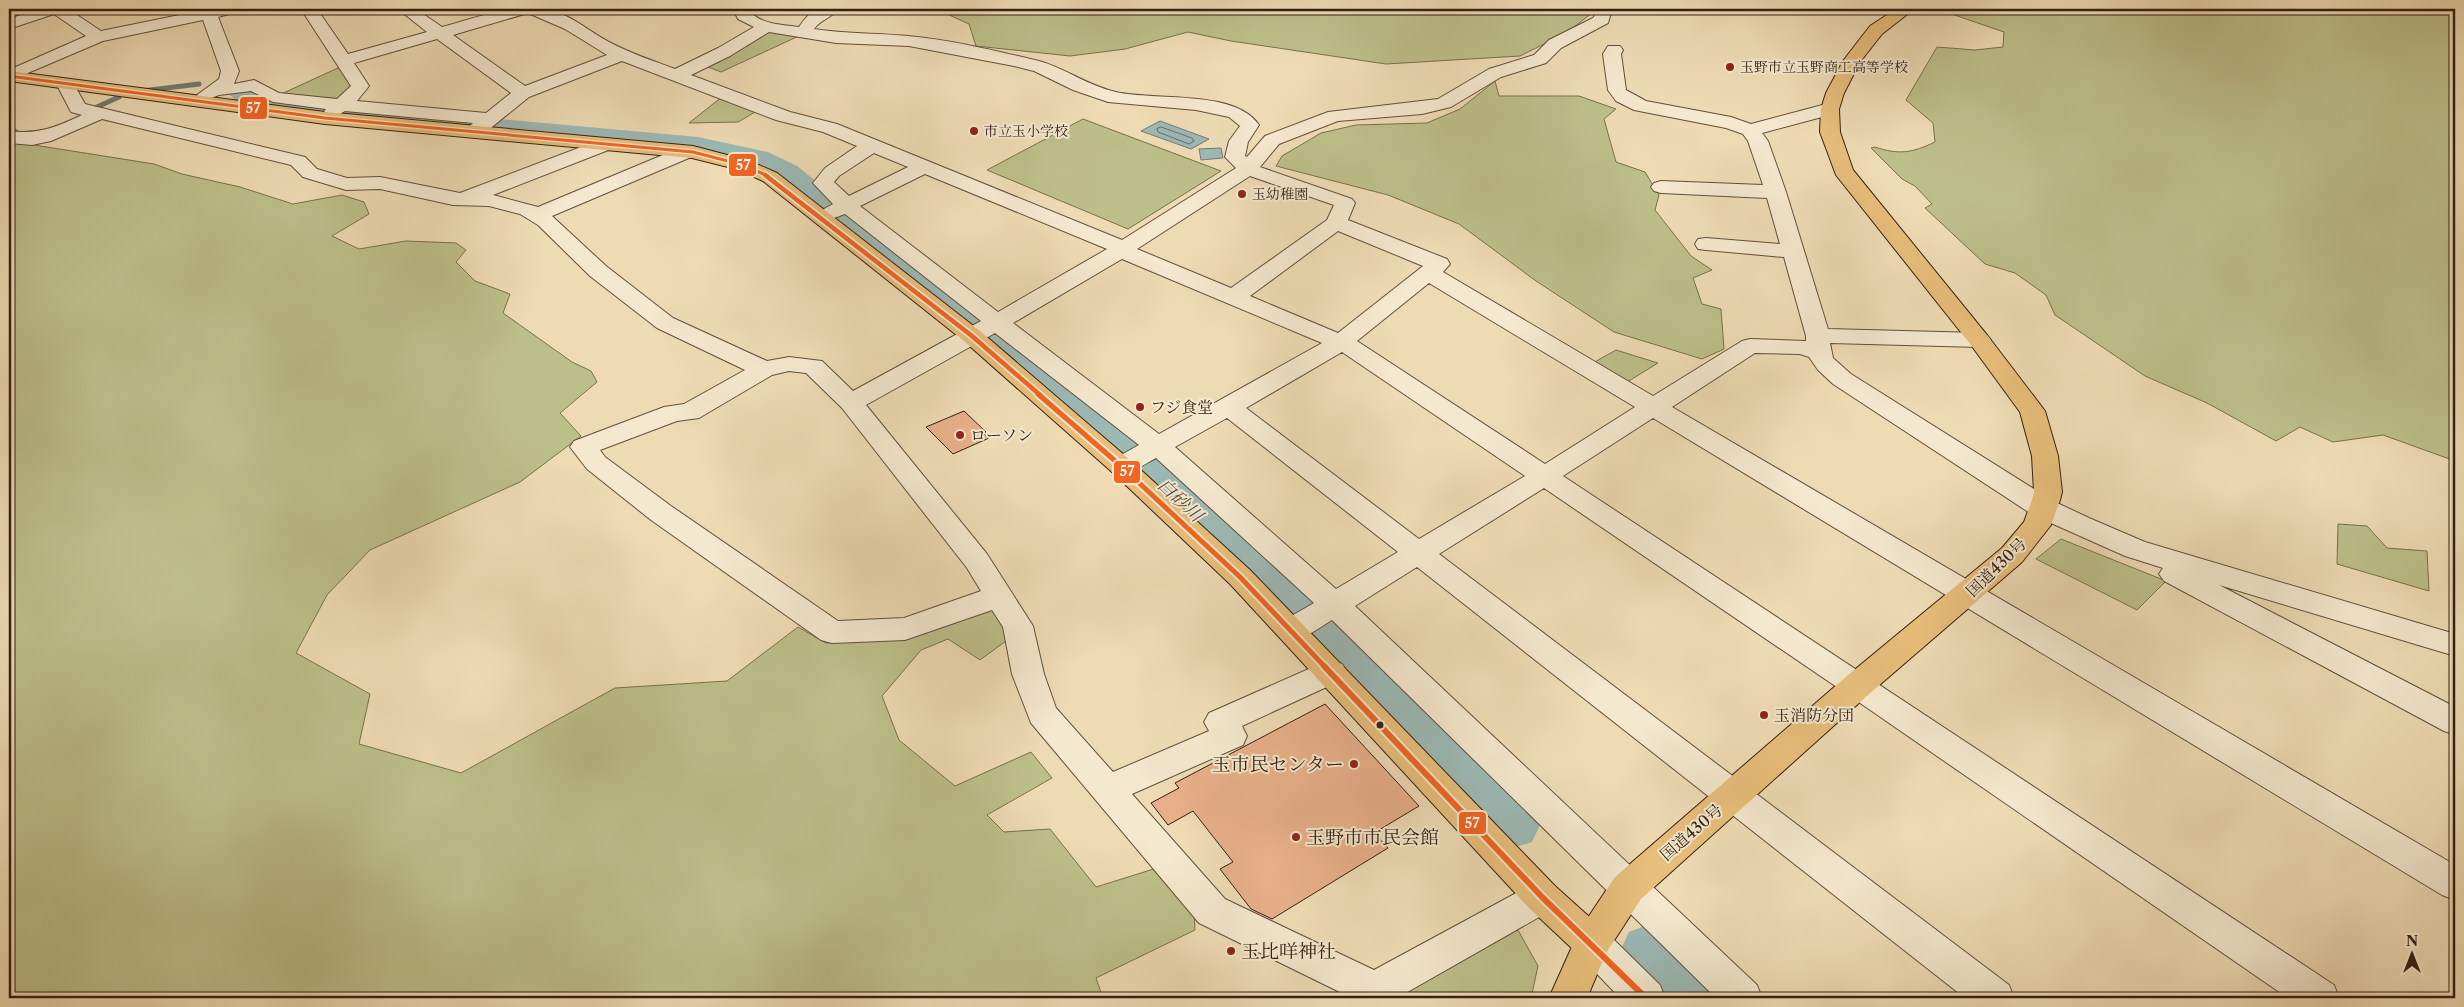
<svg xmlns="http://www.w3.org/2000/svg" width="2464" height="1007" viewBox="0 0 2464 1007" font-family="'Libre Caslon Text','Noto Serif JP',serif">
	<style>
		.green { fill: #bdbf8a; stroke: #78704f }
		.water { fill: #9cb9b6; stroke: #727c75 }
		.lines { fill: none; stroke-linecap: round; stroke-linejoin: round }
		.shore { stroke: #686c65; stroke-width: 1 }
		.stream { stroke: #727c75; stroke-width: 5 }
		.river { fill: #9cb9b6; fill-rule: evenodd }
		.building { fill: #e8b08a; stroke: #342014 }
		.minor-casing { stroke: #624f3c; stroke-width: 2 }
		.major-casing { stroke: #342014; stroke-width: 2 }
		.highway-casing { stroke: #342014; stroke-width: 2 }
		.minor { fill: #f4e8ce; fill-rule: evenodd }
		.major { fill: #e7be7a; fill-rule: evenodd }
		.highway { fill: #e7be7a; fill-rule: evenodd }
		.bus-1-far3-casing { stroke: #f4e8ce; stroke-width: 5.5 }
		.bus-1-far2-casing { stroke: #f4e8ce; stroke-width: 8 }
		.bus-1-far1-casing { stroke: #f4e8ce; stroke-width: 9 }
		.bus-1-casing { stroke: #f4e8ce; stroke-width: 10 }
		.bus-1-far3 { stroke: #f26522; stroke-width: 3 }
		.bus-1-far2 { stroke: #f26522; stroke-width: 4.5 }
		.bus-1-far1 { stroke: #f26522; stroke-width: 5 }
		.bus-1 { stroke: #f26522; stroke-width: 6 }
		.poi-dot { fill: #8f2418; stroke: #f4e8ce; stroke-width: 2 }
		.bus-dot { fill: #342014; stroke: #f4e8ce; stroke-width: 2 }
		.labels { text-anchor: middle; stroke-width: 4; stroke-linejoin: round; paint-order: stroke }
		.far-poi-label { font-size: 14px; fill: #342014; stroke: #f4e8ce; text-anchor: start }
		.poi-label { font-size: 16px; fill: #342014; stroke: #f4e8ce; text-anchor: start }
		.street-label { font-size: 16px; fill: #342014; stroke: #f4e8ce }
		.water-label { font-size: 18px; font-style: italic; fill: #534e45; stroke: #f4e8ce }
		.near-poi-label { font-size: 19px; fill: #342014; stroke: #f4e8ce; text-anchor: start }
		.line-badge { stroke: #f4e8ce; stroke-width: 2 }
		.badge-label { font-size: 14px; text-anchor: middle; font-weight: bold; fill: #fff }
	</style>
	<rect width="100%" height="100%" fill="#eedbb4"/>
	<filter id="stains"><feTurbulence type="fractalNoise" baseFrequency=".004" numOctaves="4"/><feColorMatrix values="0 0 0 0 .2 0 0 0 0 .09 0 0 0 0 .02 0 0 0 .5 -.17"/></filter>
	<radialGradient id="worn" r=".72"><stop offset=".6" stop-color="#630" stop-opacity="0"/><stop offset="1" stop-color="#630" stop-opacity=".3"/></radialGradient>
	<!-- green -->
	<g class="green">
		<polygon points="936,9 1590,9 1592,13 1566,33 1520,56 1386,64 1231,41 1188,32 1125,49 1070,56 976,46 969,24"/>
		<path d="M 1937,9 L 2455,9 L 2455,461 L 2383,435 L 2333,442 L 2300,427 L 2276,441 L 2207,403 L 2145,376 L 2055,315 L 2046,295 L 2015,273 L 1985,264 L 1925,208 L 1932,204 L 1915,186 L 1902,179 L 1871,148 L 1875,147 C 1899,155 1912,153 1935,142 L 1933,123 L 1906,100 L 1937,47 L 1975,50 L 2003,47 L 2004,32 Z"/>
		<polygon points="765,30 801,35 721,72 703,65"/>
		<polygon points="340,67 353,89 339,103 279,95"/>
		<polygon points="1495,81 1499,96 1579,96 1616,109 1604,119 1616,162 1645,172 1659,195 1655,210 1691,256 1712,270 1693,278 1702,304 1721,309 1724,349 1702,359 1614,332 1536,281 1459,224 1388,195 1276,166 1282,156 1321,133 1356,125 1427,123 1460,109"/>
		<polygon points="723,96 757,111 738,122 689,123"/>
		<polygon points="1083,119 1221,171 1128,229 987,170"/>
		<polygon points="9,141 154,164 182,174 240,187 293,204 342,195 364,202 369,214 332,236 359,249 406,241 456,243 466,250 456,262 475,281 510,294 503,313 572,362 591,371 597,382 560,413 581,436 520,482 370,550 327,595 296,653 370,694 359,744 461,773 615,688 727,681 798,627 826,643 877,640 987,606 1004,623 1006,641 980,660 948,639 921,650 882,696 899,740 955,786 1031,752 1052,778 987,815 1004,832 1050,829 1096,887 1157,868 1194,909 1195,930 1096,978 1103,998 9,998"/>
		<polygon points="1616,350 1658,363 1624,384 1591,364"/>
		<polygon points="2338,524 2367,526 2387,548 2427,551 2429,591 2337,564"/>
		<polygon points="2061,539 2166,581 2137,610 2036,559"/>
		<polygon points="1514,923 1538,966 1531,998 1382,998"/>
	</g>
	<!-- water -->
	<g class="water">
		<polygon points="1160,121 1209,139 1191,149 1141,131"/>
		<polygon points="1221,148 1223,158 1201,160 1199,149"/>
	</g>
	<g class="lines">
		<!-- shore -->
		<polygon class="shore" points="1161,127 1192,138 1194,141 1189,144 1158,132 1157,129"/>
		<!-- stream -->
		<g class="stream">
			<polyline points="142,91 199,84"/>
			<polyline points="86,112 119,97"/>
			<polyline points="9,128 21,135"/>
		</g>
		<!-- river -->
		<g class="river">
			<path d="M 242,83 L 252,86 L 271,96 L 321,103 L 698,137 L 768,152 L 797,166 L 1156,454 L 1320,601 L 1326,612 L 1334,614 L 1532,808 L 1540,825 L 1532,842 L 1512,848 L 1492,842 L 1300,640 L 1293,627 L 1286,625 L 1126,474 L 775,180 L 747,166 L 698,155 L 321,121 C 292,117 246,118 228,92 L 232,86 Z"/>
			<polygon points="1650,924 1671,932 1719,978 1728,998 1656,998 1629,970 1620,951 1629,932"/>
		</g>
	</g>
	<!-- building -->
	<g class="building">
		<polygon points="964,411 986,432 983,433 989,438 953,454 926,427"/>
		<polygon points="1325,704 1419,806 1374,833 1388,848 1272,919 1251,909 1220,869 1233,862 1193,811 1168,825 1151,803 1179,788 1175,783"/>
	</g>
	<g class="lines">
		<!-- minor casing -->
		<g class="minor-casing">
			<g id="minor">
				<path d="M 38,9 L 68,9 L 101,31 L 199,11 L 199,9 L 239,9 L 237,12 L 218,17 L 239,71 L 234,84 L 254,80 L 279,93 L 337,99 L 351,86 L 301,9 L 317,9 L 348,54 L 427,32 L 398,9 L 416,9 L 442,27 C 475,18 509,5 543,9 C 569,12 589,32 611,43 C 632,54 654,61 675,69 L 718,48 L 754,27 L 738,19 L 733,9 L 749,9 C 756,24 784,25 799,27 C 812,8 816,9 838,9 C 832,18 821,19 814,29 C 845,34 877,33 908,36 C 952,40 996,51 1039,61 C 1065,68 1088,86 1116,92 C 1154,101 1235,89 1259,125 L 1248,142 L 1245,156 L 1247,157 L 1265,136 L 1328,112 L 1438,99 L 1489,69 L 1534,55 L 1549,40 L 1591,19 L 1594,17 L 1596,9 L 1612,9 L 1608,23 L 1561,48 L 1546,63 L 1501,77 L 1451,107 L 1422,114 L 1338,121 L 1279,144 L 1260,167 L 1352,199 L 1355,203 L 1348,220 L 1447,259 L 1450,264 L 1443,272 L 1653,396 L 1742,341 L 1750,339 L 1806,341 L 1806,336 L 1784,257 L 1706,250 L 1698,249 L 1695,244 L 1698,239 L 1706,238 L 1780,244 L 1767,198 L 1661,193 L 1654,191 L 1651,187 L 1654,183 L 1661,181 L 1763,185 L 1748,141 L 1743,134 L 1726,128 L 1634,110 L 1616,101 L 1608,90 L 1603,54 L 1608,46 L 1620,46 L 1623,50 L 1621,54 L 1626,90 L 1646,101 L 1731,117 L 1751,124 L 1830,103 L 1837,105 L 1839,109 L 1837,113 L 1762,133 L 1768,141 L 1786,192 L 1828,329 L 1979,333 L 1987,335 L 1991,340 L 1987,345 L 1979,347 L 1830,343 L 1833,358 L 1851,374 L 2053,501 L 2089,518 L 2145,542 L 2455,634 L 2455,656 L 2219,585 L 2455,707 L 2455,735 L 2444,731 L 2164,581 L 2159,574 L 2163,568 L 2125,556 L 2033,515 L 1833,384 L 1818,370 L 1809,357 L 1800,354 L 1755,353 L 1672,407 L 2455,865 L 2455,900 L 2442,895 L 1653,418 L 1563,476 L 2334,985 L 2339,998 L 2288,998 L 1847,694 L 1544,488 L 1439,554 L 2009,985 L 2014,998 L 1965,998 L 1417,567 L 1355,606 L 1757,985 L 1762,998 L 1716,998 L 1332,620 C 1315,630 1301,644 1281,638 L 1277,630 L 1281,622 L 1314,603 L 1156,458 C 1141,466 1128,477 1112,472 L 1108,466 L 1112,460 L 1139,445 L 995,333 L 866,405 L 987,554 L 1033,626 L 1044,674 L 1056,708 L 1113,772 L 1209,731 L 1204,722 L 1209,713 L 1320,664 L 1331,660 L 1342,664 L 1347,672 L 1342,680 L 1242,726 L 1247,736 L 1243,745 L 1132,794 L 1225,899 L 1374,970 L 1529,886 L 1542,881 L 1555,886 L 1560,897 L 1555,908 L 1397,998 L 1352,998 L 1199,923 L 1031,723 L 1012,674 L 1003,627 L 992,610 L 905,640 L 832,643 L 821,640 L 651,520 L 587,469 L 570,447 L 574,441 L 664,407 L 684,404 L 745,370 L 657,328 L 590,276 L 538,225 L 520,214 L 489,206 L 453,205 L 380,189 L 346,190 L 303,177 L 291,165 L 102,119 L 51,141 L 32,145 L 9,143 L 9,131 C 37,135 57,127 82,115 L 71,112 L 57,85 L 60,81 L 72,81 L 85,104 L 305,157 L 317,169 L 347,178 L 380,177 L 460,193 L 602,139 L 616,139 L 619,143 L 616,147 L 493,195 L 538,207 L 682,147 L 696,147 L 699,151 L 696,155 L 552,216 L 606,266 L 673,318 L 767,361 L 789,357 L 822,361 L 853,391 L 981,321 L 845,214 L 831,219 L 824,217 L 821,213 L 824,209 L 833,204 L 813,183 L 825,168 L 857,146 L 823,132 L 776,120 L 622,61 L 529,97 L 482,135 L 468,135 L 465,131 L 473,123 L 345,111 L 333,118 L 326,116 L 324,112 L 326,109 L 273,102 L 251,91 L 219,95 L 206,100 L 200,99 L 197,95 L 219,79 L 221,71 L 203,20 L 103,41 L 9,81 L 9,70 L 86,36 L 54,14 L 9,29 L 9,19 ZM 528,13 L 565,29 L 607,55 L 525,86 L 453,35 ZM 769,32 L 836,43 L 909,46 L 1014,66 L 1034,71 L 1073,90 L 1108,102 L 1196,110 L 1229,117 L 1240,126 L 1229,141 L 1225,157 L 1236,168 L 1122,240 L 837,124 L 790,112 L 691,75 L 730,56 ZM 437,39 L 511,93 L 486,113 L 357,101 L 369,86 L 354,63 ZM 874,153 L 908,167 L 849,196 L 834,182 L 839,176 ZM 925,174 L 1107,249 L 998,312 L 860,206 ZM 1250,176 L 1334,205 L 1327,220 L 1231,288 L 1137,249 ZM 1338,231 L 1423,266 L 1338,333 L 1250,296 ZM 1122,259 L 1322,343 L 1159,434 L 1013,323 ZM 1429,283 L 1635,407 L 1545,464 L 1357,341 ZM 1342,352 L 1525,476 L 1419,539 L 1246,408 ZM 789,371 L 806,373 L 842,408 L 967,568 L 981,591 L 904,618 L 838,621 L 671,506 L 605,457 L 600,450 L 677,421 L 699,418 L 772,375 ZM 1227,418 L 1398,552 L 1336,589 L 1175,447 Z"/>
				<polygon points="1592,926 1605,931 1660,985 1665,998 1620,998 1579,955 1573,943 1579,931"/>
			</g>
		</g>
		<!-- major casing -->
		<g class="major-casing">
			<polygon id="major" points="9,71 325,112 693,146 750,161 777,173 980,331 1130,460 1250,570 1555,886 1605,931 1611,943 1605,955 1592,960 1579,955 1529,908 1230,584 1112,472 964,341 763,181 736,169 692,158 325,124 9,81"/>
		</g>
		<!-- highway casing -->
		<g class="highway-casing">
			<polygon id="highway" points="1896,9 1914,9 1882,34 1860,62 1844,93 1839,109 1840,132 1853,170 1987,335 2045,411 2058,456 2062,492 2060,500 2051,525 2022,562 1869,694 1641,899 1606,953 1587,998 1549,998 1579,931 1615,877 1847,676 2002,548 2024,522 2032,500 2034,492 2032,456 2020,412 1971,345 1836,175 1820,132 1821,109 1826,93 1843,61 1870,26"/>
		</g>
		<!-- minor -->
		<use href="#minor" class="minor"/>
		<!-- major -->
		<use href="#major" class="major"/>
		<!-- highway -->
		<use href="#highway" class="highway"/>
		<!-- bus-1-far3 casing -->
		<g class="bus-1-far3-casing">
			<polyline id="bus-1-far3" points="9,76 325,118 693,152 743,165 768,176"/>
		</g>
		<!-- bus-1-far2 casing -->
		<g class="bus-1-far2-casing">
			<polyline id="bus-1-far2" points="765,175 972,336 1040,395"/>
		</g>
		<!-- bus-1-far1 casing -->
		<g class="bus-1-far1-casing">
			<polyline id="bus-1-far1" points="1038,394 1121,466 1240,577 1326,668"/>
		</g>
		<!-- bus-1 casing -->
		<g class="bus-1-casing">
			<polyline id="bus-1" points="1324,666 1542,897 1646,998"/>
		</g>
		<!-- bus-1-far3 -->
		<use href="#bus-1-far3" class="bus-1-far3"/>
		<!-- bus-1-far2 -->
		<use href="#bus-1-far2" class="bus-1-far2"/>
		<!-- bus-1-far1 -->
		<use href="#bus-1-far1" class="bus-1-far1"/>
		<!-- bus-1 -->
		<use href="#bus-1" class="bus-1"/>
	</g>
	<!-- markers -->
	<g class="poi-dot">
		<circle cx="1730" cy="67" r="5"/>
		<circle cx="974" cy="131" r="5"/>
		<circle cx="1242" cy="194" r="5"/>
		<circle cx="1140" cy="407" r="5"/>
		<circle cx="960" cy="435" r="5"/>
		<circle cx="1764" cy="715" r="5"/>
		<circle cx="1354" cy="764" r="5"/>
		<circle cx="1296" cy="837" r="5"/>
		<circle cx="1231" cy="951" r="5"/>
	</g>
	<circle class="bus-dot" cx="1380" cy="725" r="4.5"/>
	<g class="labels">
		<!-- far-poi labels -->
		<g class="far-poi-label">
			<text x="1740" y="72">玉野市立玉野商工高等学校</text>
			<text x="984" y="136">市立玉小学校</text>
			<text x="1252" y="199">玉幼稚園</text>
		</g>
		<!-- poi labels -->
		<g class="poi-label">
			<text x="1150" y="413">フジ食堂</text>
			<text x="970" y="441">ローソン</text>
			<text x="1774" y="721">玉消防分団</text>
		</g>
		<!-- street labels -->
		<g class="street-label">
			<text transform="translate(1996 567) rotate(-44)" y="6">国道430号</text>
			<text transform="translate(1691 832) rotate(-41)" y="6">国道430号</text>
		</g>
		<!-- water labels -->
		<g class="water-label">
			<text transform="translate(1180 500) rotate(43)" y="6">白砂川</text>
		</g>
		<!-- near-poi labels -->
		<g class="near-poi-label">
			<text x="1344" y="771" text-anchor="end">玉市民センター</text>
			<text x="1306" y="844">玉野市市民会館</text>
			<text x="1241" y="958">玉比咩神社</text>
		</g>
	</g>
	<g class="line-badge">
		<rect x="239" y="96" width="29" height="24" rx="5" fill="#f26522"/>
		<rect x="728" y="153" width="29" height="24" rx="5" fill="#f26522"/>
		<rect x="1113" y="460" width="28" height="24" rx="5" fill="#f26522"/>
		<rect x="1458" y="811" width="29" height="24" rx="5" fill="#f26522"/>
	</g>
	<g class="badge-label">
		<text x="253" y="113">57</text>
		<text x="743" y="170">57</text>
		<text x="1127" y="476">57</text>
		<text x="1472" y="828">57</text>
	</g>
	<!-- margin -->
	<rect width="2464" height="1007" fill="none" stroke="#eedbb4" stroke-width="30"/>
	<rect x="10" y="10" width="2444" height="987" fill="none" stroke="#342014" stroke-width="2.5"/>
	<rect x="15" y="15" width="2434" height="977" fill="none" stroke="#342014"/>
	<!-- north arrow -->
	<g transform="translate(2412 954)" stroke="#f4e8ce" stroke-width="4" paint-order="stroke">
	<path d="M0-4L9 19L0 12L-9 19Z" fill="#342014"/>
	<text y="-8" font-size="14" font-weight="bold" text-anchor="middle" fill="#342014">N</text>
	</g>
	<rect width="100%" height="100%" filter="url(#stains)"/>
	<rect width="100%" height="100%" fill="url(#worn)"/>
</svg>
